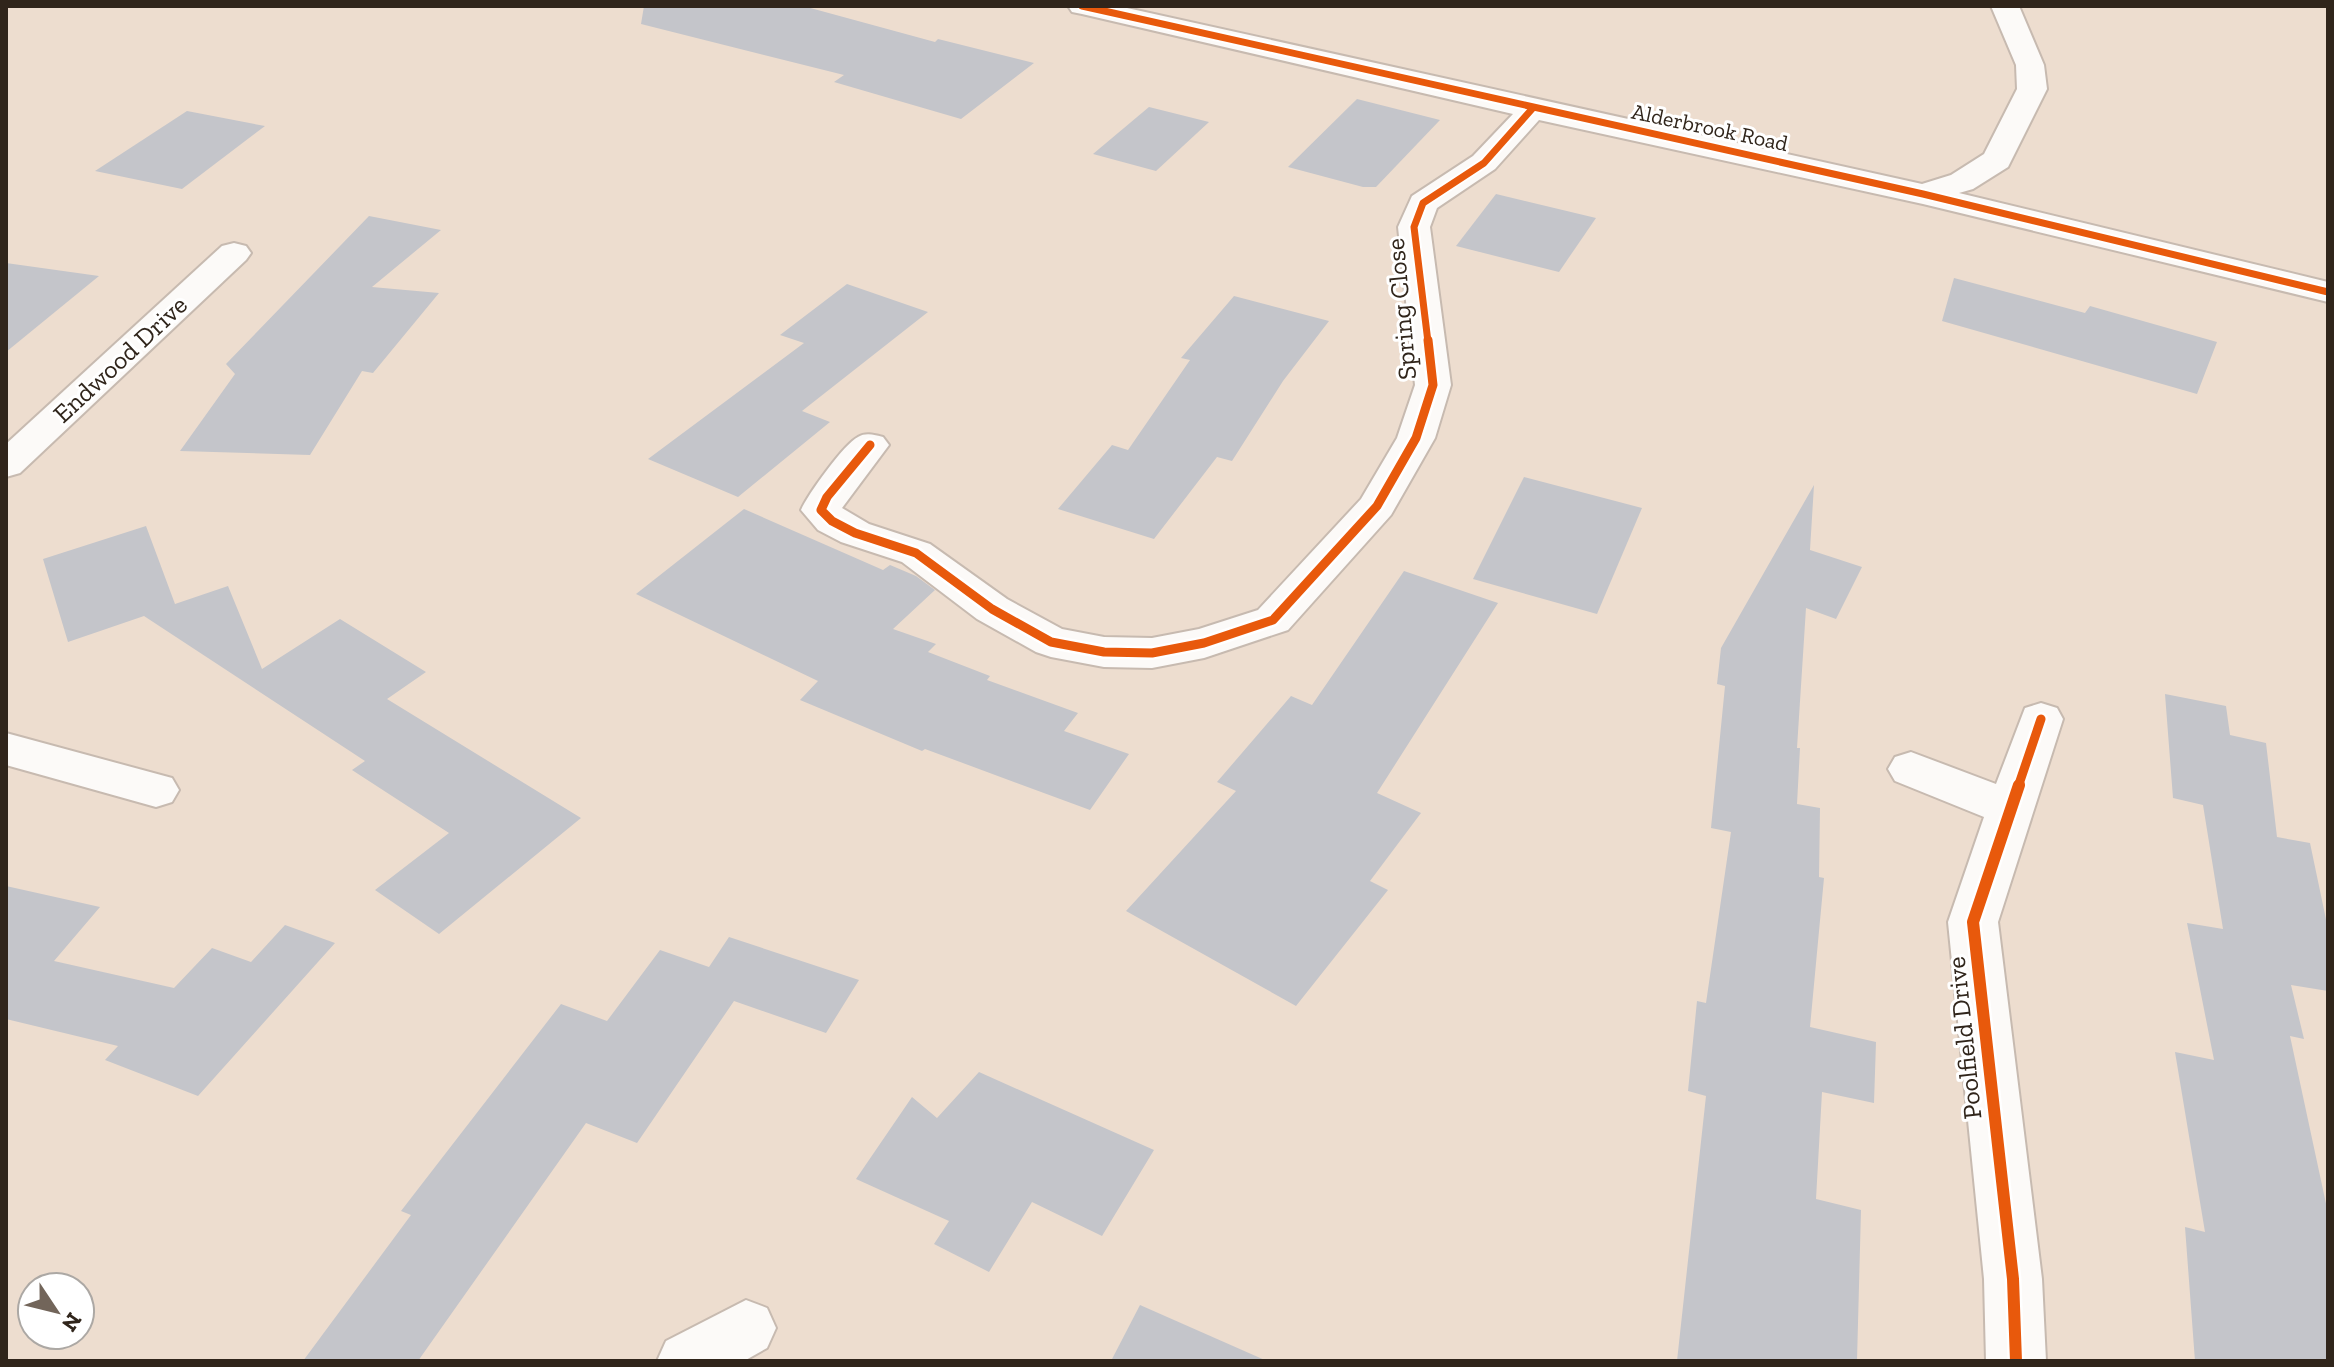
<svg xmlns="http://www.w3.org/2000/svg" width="2334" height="1367" viewBox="0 0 2334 1367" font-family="'Zilla Slab',serif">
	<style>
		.building { fill: #c4c5ca }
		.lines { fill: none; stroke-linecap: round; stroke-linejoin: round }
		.minor-casing { stroke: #c7bab0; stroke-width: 4 }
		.minor { fill: #fcfaf8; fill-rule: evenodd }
		.cycleway-far2-casing { stroke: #fff; stroke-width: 11 }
		.cycleway-far1-casing { stroke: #fff; stroke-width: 14 }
		.cycleway-casing { stroke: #fff; stroke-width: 17 }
		.cycleway-far2 { stroke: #e8590c; stroke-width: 7 }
		.cycleway-far1 { stroke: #e8590c; stroke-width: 9 }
		.cycleway { stroke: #e8590c; stroke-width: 12 }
		.labels { text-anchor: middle; stroke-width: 6; stroke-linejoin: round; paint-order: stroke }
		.far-street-label { font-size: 22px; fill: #30251b; stroke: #fff }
		.street-label { font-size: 26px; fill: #30251b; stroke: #fff }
	</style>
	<rect width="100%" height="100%" fill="#edddcf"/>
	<!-- building -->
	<g class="building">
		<polygon points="644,6 803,6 935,42 938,39 1034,63 961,119 834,82 844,75 641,24"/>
		<polygon points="1357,99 1440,120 1376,187 1363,187 1288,167"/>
		<polygon points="1149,107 1209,122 1156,171 1093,154"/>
		<polygon points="187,111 265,126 182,189 95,171"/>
		<polygon points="1496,194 1596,218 1559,272 1456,246"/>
		<polygon points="369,216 441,230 372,287 439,293 373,373 362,371 310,455 180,451 235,374 226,364"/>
		<polygon points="6,263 99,276 6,352"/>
		<polygon points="1954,278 2085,313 2090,306 2217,342 2197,394 1942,321"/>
		<polygon points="847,284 928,312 802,411 830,422 738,497 648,459 804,343 780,335"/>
		<polygon points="1234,296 1329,321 1283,381 1232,461 1217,457 1154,539 1058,509 1112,445 1128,450 1190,360 1181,358"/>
		<polygon points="1524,477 1642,508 1597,614 1473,579"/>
		<polygon points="1814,485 1810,550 1862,567 1836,619 1806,608 1797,748 1800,748 1797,804 1820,808 1819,877 1824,878 1810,1027 1876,1042 1874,1103 1822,1092 1816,1199 1861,1210 1857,1361 1677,1361 1706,1096 1688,1091 1697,1001 1706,1003 1731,832 1711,828 1725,686 1717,684 1721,648"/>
		<polygon points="744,509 883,570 890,565 916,576 935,590 893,629 936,644 928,652 990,676 987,680 1078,713 1064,731 1129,754 1090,810 925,749 922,751 800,700 818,681 636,594"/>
		<polygon points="146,526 175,604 228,586 262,669 340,619 426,672 387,699 581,818 439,934 375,890 449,833 352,770 365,761 144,616 68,642 43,559"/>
		<polygon points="1404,571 1498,603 1377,793 1421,813 1370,881 1388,890 1296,1006 1126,911 1236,791 1217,782 1291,696 1312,705"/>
		<polygon points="2165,694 2226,706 2230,735 2266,743 2277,837 2310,843 2328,929 2328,991 2291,985 2304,1039 2290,1036 2328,1213 2328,1361 2195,1361 2185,1227 2205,1232 2175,1052 2214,1060 2187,923 2223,929 2203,805 2173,798"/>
		<polygon points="6,886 100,907 54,961 174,988 212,948 251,962 285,925 335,943 198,1096 105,1060 118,1046 6,1019"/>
		<polygon points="729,937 859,980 826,1033 734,1001 637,1143 586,1123 418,1361 303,1361 411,1215 401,1211 561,1004 607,1021 660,950 709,967"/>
		<polygon points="979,1072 1154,1150 1102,1236 1032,1202 989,1272 934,1244 949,1221 856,1179 912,1097 937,1118"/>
		<polygon points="1140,1305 1267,1361 1111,1361"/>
	</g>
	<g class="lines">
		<!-- minor casing -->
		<g class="minor-casing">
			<g id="minor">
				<path d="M 1068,6 L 1118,6 L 1922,184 L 1951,175 L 1984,154 L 2017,89 L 2016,65 L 1991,6 L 2019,6 L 2044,65 L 2047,89 L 2008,167 L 1973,189 L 1959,193 L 2328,282 L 2328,302 L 1923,204 L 1539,120 L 1495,169 L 1437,208 L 1430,227 L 1451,385 L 1435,438 L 1391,515 L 1288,630 L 1204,658 L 1152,668 L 1104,667 L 1051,657 L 1036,652 L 977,619 L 902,562 L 841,542 L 818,530 L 801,510 C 808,494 844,444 858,437 C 866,432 875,435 883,437 L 889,445 L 842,508 L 869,524 L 930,544 L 1007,599 L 1062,629 L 1104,637 L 1152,638 L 1199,629 L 1258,610 L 1361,499 L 1397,438 L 1415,385 L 1398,227 L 1412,196 L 1473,156 L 1513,114 L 1082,14 L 1072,12 Z"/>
				<polygon points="234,243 246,246 251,253 246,260 20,473 6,477 6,444 222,246"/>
				<polygon points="2041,703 2057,708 2063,719 1998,922 2042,1279 2046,1361 1986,1361 1984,1279 1948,922 1984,817 1895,781 1888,769 1895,757 1911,752 1996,784 2025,708"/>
				<polygon points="6,733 172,778 179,790 172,802 156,807 6,765"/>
				<polygon points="746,1300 767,1308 776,1328 767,1348 744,1361 657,1361 666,1341"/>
			</g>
		</g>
		<!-- minor -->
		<use href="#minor" class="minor"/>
		<!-- cycleway-far2 casing -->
		<g class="cycleway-far2-casing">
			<g id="cycleway-far2">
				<polyline points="1082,6 1923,194 2328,292"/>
				<polyline points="1428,342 1414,227 1423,203 1484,163 1532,109"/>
			</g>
		</g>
		<!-- cycleway-far1 casing -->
		<g class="cycleway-far1-casing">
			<g id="cycleway-far1">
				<polyline points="870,445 827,497 821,510 832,521 855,533 916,553 992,609 1051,642 1104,652 1152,653 1204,643 1273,620 1377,506 1416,438 1433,385 1428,340"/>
				<polyline points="2018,787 2041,719"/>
			</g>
		</g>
		<!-- cycleway casing -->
		<g class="cycleway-casing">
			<polyline id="cycleway" points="2016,1361 2013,1279 1973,922 2019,785"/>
		</g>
		<!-- cycleway-far2 -->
		<use href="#cycleway-far2" class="cycleway-far2"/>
		<!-- cycleway-far1 -->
		<use href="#cycleway-far1" class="cycleway-far1"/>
		<!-- cycleway -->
		<use href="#cycleway" class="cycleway"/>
	</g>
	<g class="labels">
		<!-- far-street labels -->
		<g class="far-street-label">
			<text transform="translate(1710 127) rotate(12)" y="8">Alderbrook Road</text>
		</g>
		<!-- street labels -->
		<g class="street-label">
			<text transform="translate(1401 309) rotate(-95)" y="9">Spring Close</text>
			<text transform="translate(120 359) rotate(-43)" y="9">Endwood Drive</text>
			<text transform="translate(1964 1038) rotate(-96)" y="9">Poolfield Drive</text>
		</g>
	</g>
	<!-- border -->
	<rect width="2334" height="1367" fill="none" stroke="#30251b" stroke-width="16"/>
	<!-- north arrow -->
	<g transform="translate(56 1311) rotate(125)"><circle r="38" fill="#ffffff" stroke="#aca8a4" stroke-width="2"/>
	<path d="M0-6L14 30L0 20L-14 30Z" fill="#72655a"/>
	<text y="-12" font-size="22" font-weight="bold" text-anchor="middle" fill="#30251b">N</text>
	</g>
</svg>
